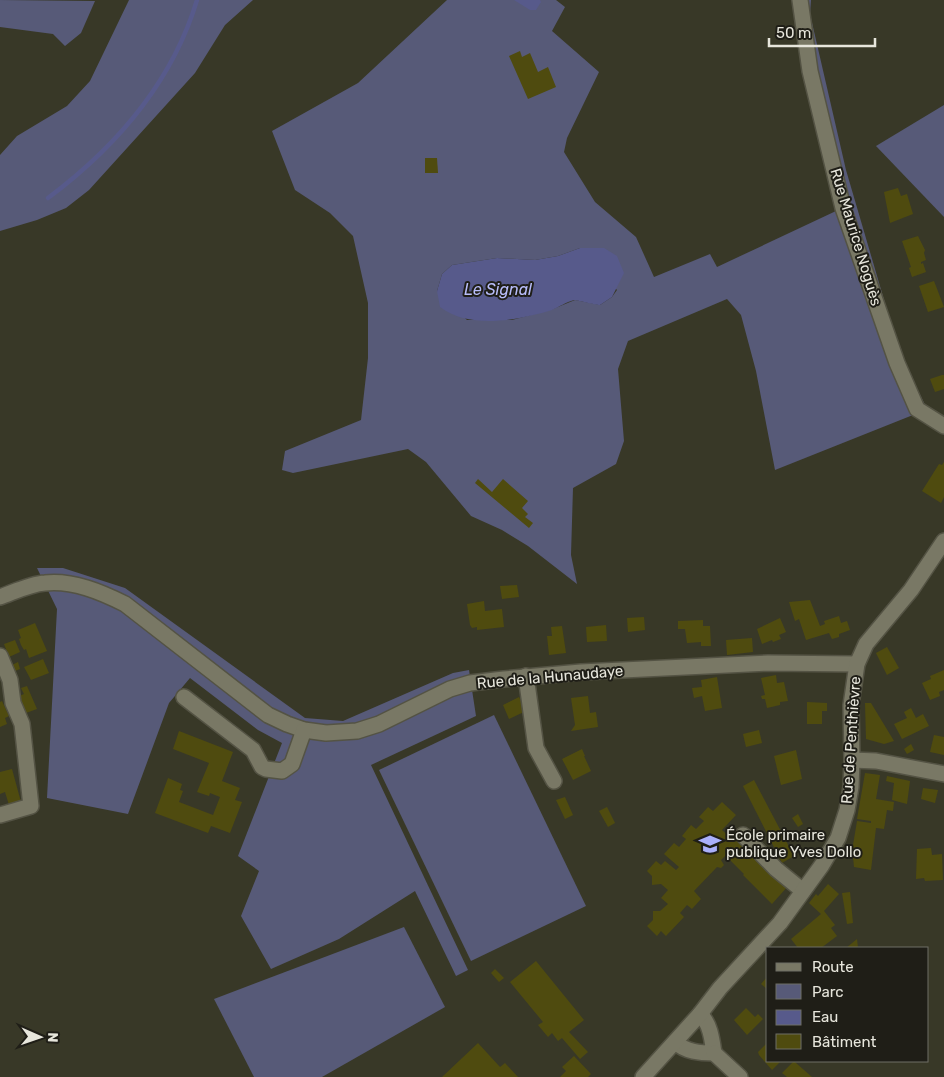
<svg xmlns="http://www.w3.org/2000/svg" width="944" height="1077" viewBox="0 0 944 1077" font-family="Rubik,sans-serif">
	<style>
		.green { fill: #575a78; fill-rule: evenodd }
		.water { fill: #575a8b }
		.lines { fill: none; stroke-linecap: round; stroke-linejoin: round }
		.stream { stroke: #575a8b; stroke-width: 4.5 }
		.building { fill: #4f4b0f }
		.minor-casing { stroke: #545344; stroke-width: 18 }
		.minor { stroke: #797865; stroke-width: 15 }
		.labels { text-anchor: middle; stroke-width: 4; stroke-linejoin: round; paint-order: stroke }
		.street-label { font-size: 15px; fill: #e7e6dc; stroke: #1f1e17 }
		.poi-label { font-size: 15px; fill: #e7e6dc; stroke: #1f1e17; text-anchor: start }
		.water-label { font-size: 16px; font-style: italic; fill: #b8bdfa; stroke: #1f1e17 }
	</style>
	<rect width="100%" height="100%" fill="#383827"/>
	<!-- green -->
	<g class="green">
		<polygon points="0,0 95,1 81,33 65,46 53,34 0,27"/>
		<polygon points="129,0 253,0 225,25 195,73 89,190 66,208 37,220 0,231 0,155 17,136 67,106 90,81"/>
		<path d="M 447,0 L 556,0 L 565,7 L 552,31 L 599,72 L 567,138 L 564,152 L 595,202 L 636,237 L 654,277 L 710,254 L 717,267 L 836,211 L 802,73 L 792,0 L 811,0 L 810,14 L 846,170 L 899,351 L 925,405 L 944,417 L 944,435 L 913,415 L 775,470 L 756,371 L 741,315 L 727,299 L 628,341 L 618,369 L 624,441 L 616,464 L 573,488 L 571,555 L 577,584 L 528,546 L 502,530 L 471,516 L 426,462 L 408,449 L 293,473 L 282,470 L 285,451 L 361,420 L 368,358 L 368,303 L 353,236 L 330,213 L 295,190 L 272,131 L 358,83 ZM 580,248 L 617,290 L 612,297 L 600,305 L 575,300 L 553,309 L 512,320 L 467,320 L 437,291 L 442,274 L 452,265 L 497,258 L 535,260 L 558,256 Z"/>
		<polygon points="944,105 944,217 876,146"/>
		<polygon points="37,568 63,568 125,588 305,718 343,721 453,673 469,670 476,716 371,765 468,970 456,976 415,891 339,939 271,969 241,916 259,871 238,856 282,743 258,730 190,678 169,703 128,814 47,798 57,609"/>
		<polygon points="494,715 586,906 471,961 379,770"/>
		<polygon points="404,927 445,1007 322,1077 254,1077 214,999"/>
	</g>
	<!-- water -->
	<g class="water">
		<polygon points="514,0 540,0 541,2 536,10 530,10"/>
		<path d="M 580,248 L 604,248 L 617,256 L 624,273 L 612,297 L 600,305 C 595,305 577,300 574,300 C 566,302 559,307 552,310 C 519,320 470,330 440,307 L 437,291 L 442,274 L 452,265 L 497,258 L 535,260 L 558,256 Z"/>
	</g>
	<g class="lines">
		<!-- stream -->
		<path class="stream" d="M 48,198 C 116,147 172,83 197,0"/>
	</g>
	<!-- building -->
	<g class="building">
		<polygon points="520,51 522,57 530,53 538,72 548,67 556,87 528,99 509,56"/>
		<polygon points="425,158 437,158 438,173 425,173"/>
		<polygon points="898,188 901,196 907,194 913,214 890,223 884,192"/>
		<polygon points="918,236 925,250 924,253 926,260 921,262 921,264 923,263 926,272 912,277 909,268 911,267 902,241"/>
		<polygon points="934,281 944,307 928,312 919,286"/>
		<polygon points="942,375 944,375 944,389 935,392 930,379"/>
		<polygon points="944,462 944,497 941,503 922,491 939,464 942,465"/>
		<polygon points="478,479 492,492 503,479 528,501 522,508 528,514 525,517 533,523 529,528 475,483"/>
		<polygon points="517,585 519,597 502,599 500,586"/>
		<polygon points="810,600 820,626 825,624 824,621 839,616 841,623 847,621 850,630 839,634 839,637 832,639 829,633 806,640 799,619 795,621 789,602"/>
		<polygon points="484,601 485,611 502,609 504,627 477,630 477,627 472,628 470,625 467,604"/>
		<polygon points="644,617 645,630 628,632 627,618"/>
		<polygon points="780,618 786,632 779,635 781,639 773,642 772,640 762,644 757,629"/>
		<polygon points="703,620 703,626 710,626 711,646 701,646 701,642 687,643 685,629 678,629 678,621"/>
		<polygon points="35,623 47,651 29,658 26,649 24,650 21,645 19,639 21,638 18,630"/>
		<polygon points="606,625 607,641 587,642 586,627"/>
		<polygon points="562,626 566,653 549,655 547,636 552,636 551,627"/>
		<polygon points="752,638 753,652 727,655 726,640"/>
		<polygon points="15,640 20,652 9,657 4,644"/>
		<polygon points="887,647 899,668 887,675 876,653"/>
		<polygon points="43,659 49,673 31,680 24,667"/>
		<polygon points="18,662 20,669 15,671 12,665"/>
		<polygon points="944,670 944,690 939,692 940,696 930,700 922,683 931,679 930,676"/>
		<polygon points="776,675 777,683 784,682 788,701 780,702 780,705 767,708 765,699 762,699 761,696 765,695 761,678"/>
		<polygon points="717,677 722,708 705,711 702,696 694,698 692,688 702,687 701,680"/>
		<polygon points="27,686 37,709 26,713 19,696 24,694 21,688"/>
		<polygon points="588,696 590,713 596,712 598,727 571,731 575,725 571,698"/>
		<polygon points="519,697 526,711 509,719 503,705"/>
		<polygon points="2,701 9,716 5,718 7,724 0,727 0,702"/>
		<polygon points="807,702 827,703 827,711 822,711 822,724 807,724"/>
		<polygon points="865,703 871,703 894,741 884,744 866,739"/>
		<polygon points="911,708 916,718 923,714 929,726 902,739 894,724 907,718 904,712"/>
		<polygon points="759,730 762,743 746,747 743,734"/>
		<polygon points="179,731 233,752 222,781 240,788 235,800 242,802 230,833 211,826 208,833 155,813 168,778 182,784 180,790 183,791 179,802 213,815 220,797 210,793 209,796 197,792 209,763 173,749"/>
		<polygon points="934,735 944,737 944,755 930,752"/>
		<polygon points="911,744 914,750 907,754 904,749"/>
		<polygon points="582,749 585,756 584,756 591,771 573,780 562,759"/>
		<polygon points="796,750 802,779 781,785 774,756"/>
		<polygon points="12,769 21,802 9,805 5,792 0,794 0,772"/>
		<polygon points="865,773 880,775 876,799 894,802 893,811 887,810 884,829 876,828 871,870 854,867 853,857 851,857 857,821 871,823 871,821 857,819"/>
		<polygon points="887,776 910,781 907,804 892,800 894,783 886,781"/>
		<polygon points="754,780 794,856 782,863 743,786"/>
		<polygon points="923,788 938,790 935,803 921,799"/>
		<polygon points="565,797 573,815 565,819 556,800"/>
		<polygon points="722,802 736,815 722,830 735,842 737,839 758,861 788,886 772,904 743,875 744,874 730,860 731,859 726,855 721,860 724,865 721,868 717,867 694,891 701,899 692,909 687,905 680,913 684,917 666,936 661,931 657,936 647,926 653,920 653,911 660,911 668,904 661,898 668,890 661,884 652,885 652,876 647,871 656,861 661,865 665,861 676,870 679,867 664,854 674,843 679,847 686,839 682,836 691,825 696,829 704,821 699,817 708,807 713,811"/>
		<polygon points="607,807 615,823 608,827 599,811"/>
		<polygon points="798,814 803,824 798,827 792,818"/>
		<polygon points="931,848 932,855 942,854 943,880 925,881 924,878 916,879 917,849"/>
		<polygon points="828,884 839,894 824,911 835,925 831,928 837,936 821,948 798,948 791,939 821,914 809,903 816,894 818,896"/>
		<polygon points="850,892 853,923 847,924 842,893"/>
		<polygon points="857,939 858,948 846,948"/>
		<polygon points="536,961 584,1020 569,1032 588,1052 580,1059 562,1038 558,1041 552,1033 548,1037 538,1025 543,1022 510,982"/>
		<polygon points="495,969 504,978 499,982 491,973"/>
		<polygon points="768,976 768,990 761,984"/>
		<polygon points="746,1008 755,1017 758,1014 763,1019 747,1035 734,1020"/>
		<polygon points="768,1042 768,1061 781,1061 772,1070 759,1055 758,1052"/>
		<polygon points="478,1043 500,1067 505,1063 518,1077 442,1077"/>
		<polygon points="574,1056 591,1074 588,1077 560,1077 566,1071 562,1067"/>
		<polygon points="794,1061 796,1063 812,1077 787,1077 782,1073"/>
	</g>
	<g class="lines">
		<!-- minor casing -->
		<g class="minor-casing">
			<g id="minor">
				<polyline points="800,0 810,71 843,208 897,363 917,409 944,426"/>
				<path d="M 0,597 C 14,592 30,584 45,583 C 73,580 101,592 125,604 L 268,715 L 287,724 L 304,730 L 326,733 L 357,731 L 379,724 L 450,689 L 470,683 L 504,679 L 581,672 L 768,663 L 857,664"/>
				<polyline points="0,656 10,680 13,703 22,724 31,806 0,815"/>
				<polyline points="526,676 536,748 554,781"/>
				<polyline points="184,697 253,750 262,767 266,769 282,771 292,764 304,730"/>
				<polyline points="852,760 876,761 944,774"/>
				<polyline points="743,835 776,869 803,891"/>
				<path d="M 675,1042 C 686,1052 700,1053 714,1053 C 712,1039 710,1023 700,1014"/>
				<polyline points="714,1053 740,1077"/>
				<polyline points="643,1077 700,1014 720,988 780,923 822,865 838,838 847,810 851,787 852,760 851,705 857,664 866,644 911,590 944,541"/>
			</g>
		</g>
		<!-- minor -->
		<use href="#minor" class="minor"/>
	</g>
	<!-- icons -->
	<defs>
		<g id="school-bare" transform="scale(1.725)"><path d="M0-5L7-2L0 1L-7-2ZM-4 1L0 2.5L4 1V4Q0 6-4 4Z" fill="#aab0fb" stroke="#1f1e17" stroke-width="2.5" paint-order="stroke"/></g>
	</defs>
	<g fill-rule="evenodd">
		<use href="#school-bare" x="710" y="844"/>
	</g>
	<g class="labels">
		<!-- street labels -->
		<g class="street-label">
			<text transform="translate(856 237) rotate(73)" y="5">Rue Maurice Noguès</text>
			<text transform="translate(550 677) rotate(-5)" y="5">Rue de la Hunaudaye</text>
			<text transform="translate(851 740) rotate(-86)" y="5">Rue de Penthièvre</text>
		</g>
		<!-- poi labels -->
		<g class="poi-label">
			<text x="726" y="840">École primaire<tspan x="726" dy="17">publique Yves Dollo</tspan></text>
		</g>
		<!-- water labels -->
		<g class="water-label">
			<text x="498" y="295">Le Signal</text>
		</g>
	</g>
	<!-- legend -->
	<rect x="766" y="947" width="162" height="115" fill="#1f1e17" stroke="#6f6e66"/>
	<rect x="776" y="963" width="25" height="8" fill="#797865" stroke="#6f6e66"/>
	<text x="812" y="972" font-size="15" fill="#e7e6dc">Route</text>
	<rect x="776" y="984" width="25" height="15" fill="#575a78" stroke="#6f6e66"/>
	<text x="812" y="997" font-size="15" fill="#e7e6dc">Parc</text>
	<rect x="776" y="1010" width="25" height="15" fill="#575a8b" stroke="#6f6e66"/>
	<text x="812" y="1022" font-size="15" fill="#e7e6dc">Eau</text>
	<rect x="776" y="1034" width="25" height="15" fill="#4f4b0f" stroke="#6f6e66"/>
	<text x="812" y="1047" font-size="15" fill="#e7e6dc">Bâtiment</text>
	<!-- north arrow -->
	<g transform="translate(40 1037) rotate(92)" stroke="#1f1e17" stroke-width="4" paint-order="stroke">
	<path d="M0-4L9 19L0 12L-9 19Z" fill="#e7e6dc"/>
	<text y="-8" font-size="14" font-weight="bold" text-anchor="middle" fill="#e7e6dc">N</text>
	</g>
	<!-- scale -->
	<path d="M769 38v8h106v-8" fill="none" stroke="#e7e6dc" stroke-width="2.5"/>
	<text x="776" y="38" font-size="15" fill="#e7e6dc" stroke="#1f1e17" stroke-width="4" paint-order="stroke">50 m</text>
</svg>
